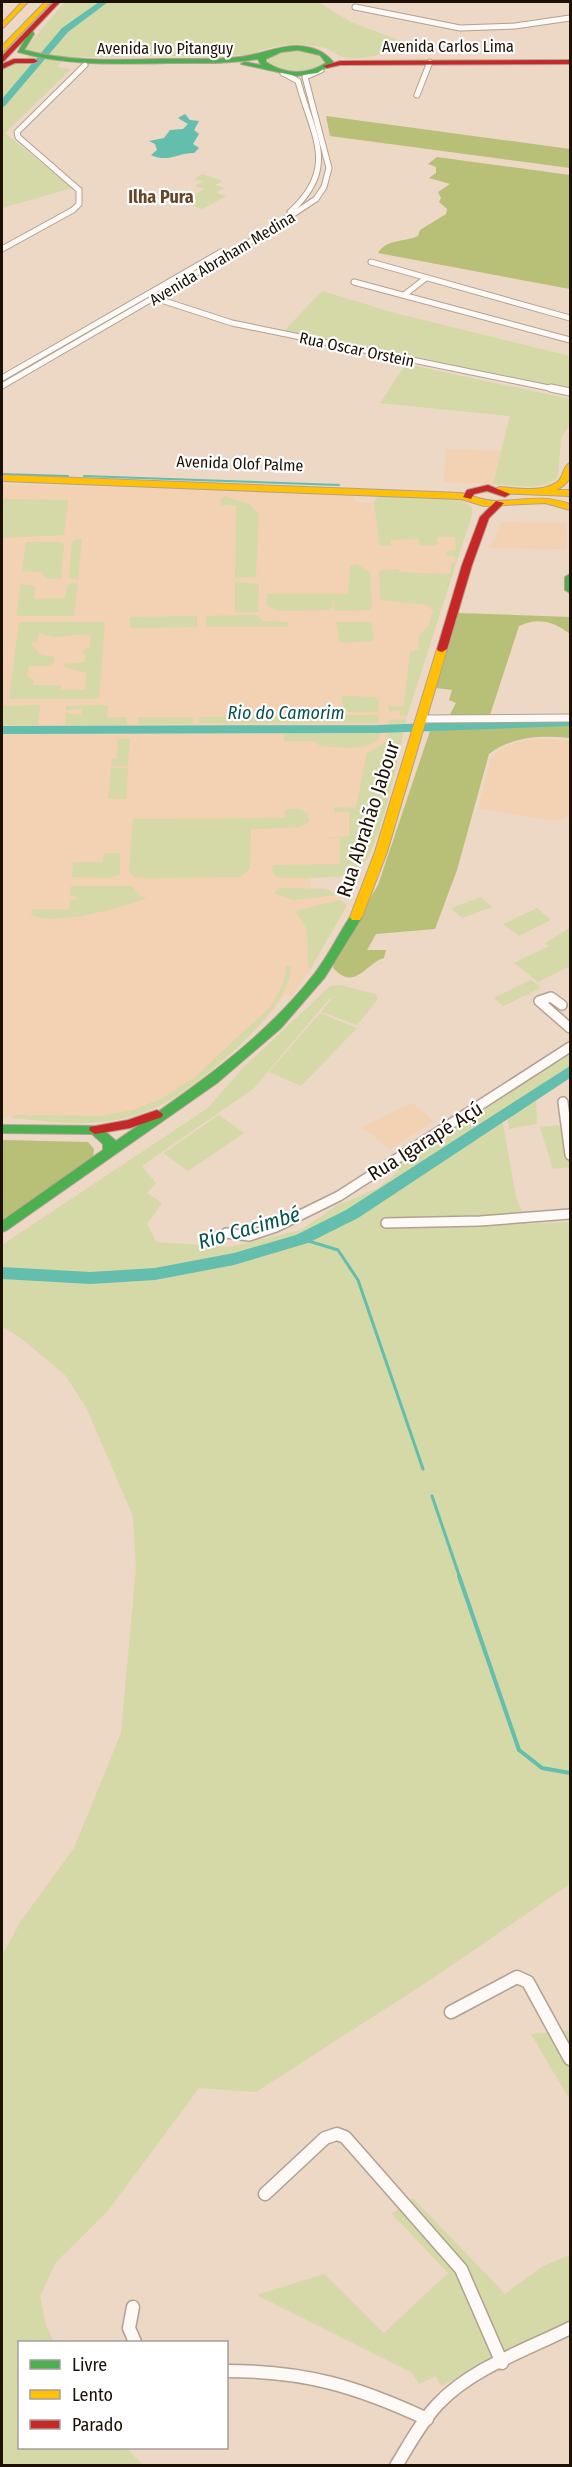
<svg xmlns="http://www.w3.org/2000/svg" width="572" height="2467" viewBox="0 0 572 2467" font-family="'Fira Sans Condensed',sans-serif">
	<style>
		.built { fill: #f3d1b3 }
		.green { fill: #d5d8a7; fill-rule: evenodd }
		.forest { fill: #b8bf77 }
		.water { fill: #63bead }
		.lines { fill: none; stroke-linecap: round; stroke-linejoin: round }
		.stream-far2 { stroke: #63bead; stroke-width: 2 }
		.stream-far1 { stroke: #63bead; stroke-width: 3 }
		.stream { stroke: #63bead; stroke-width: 4 }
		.canal { stroke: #63bead; stroke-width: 8 }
		.river { fill: #63bead; fill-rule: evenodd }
		.street-far3-casing { stroke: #b2a192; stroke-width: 7 }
		.street-far2-casing { stroke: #b2a192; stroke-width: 9 }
		.street-far1-casing { stroke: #b2a192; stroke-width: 12 }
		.street-casing { stroke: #b2a192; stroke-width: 15 }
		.fast-casing { stroke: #b2a192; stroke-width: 2 }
		.slow-casing { stroke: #b2a192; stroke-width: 2 }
		.jam-casing { stroke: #b2a192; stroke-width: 2 }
		.street-far3 { stroke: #fcf9f6; stroke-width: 5 }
		.street-far2 { stroke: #fcf9f6; stroke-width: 7 }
		.street-far1 { stroke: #fcf9f6; stroke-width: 9 }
		.street { stroke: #fcf9f6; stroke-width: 12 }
		.fast { fill: #4caf50; fill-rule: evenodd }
		.slow { fill: #ffc107; fill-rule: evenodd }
		.jam { fill: #c62828; fill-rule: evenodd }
		.labels { text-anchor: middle; stroke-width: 4.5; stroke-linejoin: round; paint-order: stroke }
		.far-street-label { font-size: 16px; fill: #1d1005; stroke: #fff }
		.far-quarter-label { font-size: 18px; font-weight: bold; fill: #674729; stroke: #fff }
		.far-water-label { font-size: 18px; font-style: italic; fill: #06544b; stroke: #fff }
		.street-label { font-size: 20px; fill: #1d1005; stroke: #fff }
		.water-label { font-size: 21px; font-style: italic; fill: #06544b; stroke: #fff }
	</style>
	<rect width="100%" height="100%" fill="#edd7c5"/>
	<!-- built -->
	<g class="built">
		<polygon points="446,449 501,451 493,484 444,482"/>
		<polygon points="2,484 351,494 356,503 467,503 472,508 472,514 406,718 395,775 370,854 362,867 354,872 346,875 310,877 311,888 326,889 347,905 311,968 292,996 284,995 268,1017 197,1082 170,1100 121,1119 64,1123 2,1117"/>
		<polygon points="501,522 566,523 567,549 488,548 496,538"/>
		<polygon points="538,739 570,741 570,816 554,821 478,808 491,759 499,750 517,742"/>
		<polygon points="412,1103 434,1121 390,1149 362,1127"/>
	</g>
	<!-- green -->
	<g class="green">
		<path d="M 65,2 L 318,2 L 351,22 L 411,45 C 392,51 362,62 342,57 C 336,55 331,50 325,48 C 302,42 273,43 251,55 L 65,57 L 57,67 L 71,69 L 5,133 L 72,188 L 2,208 L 2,68 L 5,65 L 20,63 L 33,52 L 24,50 Z"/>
		<path d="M 292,51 L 315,53 L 325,62 C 314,79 280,74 267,63 L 270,56 Z"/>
		<polygon points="202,174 223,181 215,185 224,188 216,193 226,196 202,209 181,202 205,189 195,186 203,181 194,179"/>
		<polygon points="322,291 398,314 570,356 570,391 284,331"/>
		<path d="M 406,364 L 570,399 L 570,424 L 561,438 L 558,477 C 544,492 512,485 493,484 L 510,416 L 380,403 Z"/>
		<polygon points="225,496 249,504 259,514 256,577 235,578 236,505 221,505 221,498"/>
		<polygon points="378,496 459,499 472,508 472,514 407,716 400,716 400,711 394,710 390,713 388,704 393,707 404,706 410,651 419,650 418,637 429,625 433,611 427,605 380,600 379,571 399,569 399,572 451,574 451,563 456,563 455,556 446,555 445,552 456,550 455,537 437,537 438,545 420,546 419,539 391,540 391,546 380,546 374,503"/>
		<polygon points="2,499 68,500 64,535 2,538"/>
		<polygon points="76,539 82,539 78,580 69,578 72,542"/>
		<polygon points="26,542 59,542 64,544 61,579 46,579 42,572 22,571"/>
		<polygon points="357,564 370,573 372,607 369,610 334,611 333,596 332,610 278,611 267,606 267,594 348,594 350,566"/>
		<polygon points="235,582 259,584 258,612 235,612"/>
		<polygon points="72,583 78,583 74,616 16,616 21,584 35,586 34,599 65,598 67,586"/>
		<polygon points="257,615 263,621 288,622 288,627 206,627 206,616"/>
		<polygon points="197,616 197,627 130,628 130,617"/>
		<path d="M 19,622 L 105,622 L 99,699 L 9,699 ZM 39,633 L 54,637 L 85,634 L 91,637 L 90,647 L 81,652 L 86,655 L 85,662 L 64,664 L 64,667 L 87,673 L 85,690 L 61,690 L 61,685 L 33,685 L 33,680 L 27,676 L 29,666 L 48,666 L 54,663 L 55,657 L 41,655 L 32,645 L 32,643 L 37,642 Z"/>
		<polygon points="336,622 371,622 374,641 340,643"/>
		<polygon points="342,696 375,697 378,700 379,712 343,712"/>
		<polygon points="40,705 38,725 2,725 2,706"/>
		<polygon points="108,705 107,717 127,717 127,725 65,725 66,713 81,715 82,708 66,711 66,706"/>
		<polygon points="378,715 379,723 199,723 199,717"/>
		<rect x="138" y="717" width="55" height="7"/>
		<path d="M 406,719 C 400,749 380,858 355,872 C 340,880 301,877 282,878 L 275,876 L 271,868 L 274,865 L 340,864 L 340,838 L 322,838 L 349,836 L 349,811 L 334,813 L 334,807 L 356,808 L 367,753 C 389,741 387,745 389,720 Z"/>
		<path d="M 284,732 L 379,732 L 380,736 C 371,753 336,747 320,746 L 314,741 L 284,741 Z"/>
		<polygon points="118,739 130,739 128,766 111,766 112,759 117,759"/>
		<polygon points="111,768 128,768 126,799 108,799"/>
		<polygon points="285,809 300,809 308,814 309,822 300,827 251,829 250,869 240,877 145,878 135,877 129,872 133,819 285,818"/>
		<polygon points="104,853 120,853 120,874 108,878 72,877 73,862 103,862"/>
		<path d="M 71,886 L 132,886 L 140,896 L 147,898 C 125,907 49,928 31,914 L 32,909 L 69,909 L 70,900 L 76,900 L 77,896 L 70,896 Z"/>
		<polygon points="280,888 326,889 337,895 293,900 274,893"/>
		<polygon points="481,897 492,907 462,918 451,908"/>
		<polygon points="340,900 347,905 311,968 308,968 307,929 295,911"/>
		<polygon points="537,908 551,920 519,936 503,924"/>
		<polygon points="570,928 570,966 538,982 514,963 549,946 545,943"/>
		<path d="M 286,966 L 291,966 C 293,1008 206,1077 172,1099 C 157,1108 139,1115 121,1119 C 85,1127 48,1121 12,1118 L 13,1115 L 102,1116 L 133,1110 L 161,1099 L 195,1077 L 271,1006 L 283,984 Z"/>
		<polygon points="531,980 541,988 503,1006 494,998"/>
		<polygon points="340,985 375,994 378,999 357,1025 321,1012 332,998 348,993 330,998 254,1088 142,1166 156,1183 147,1193 162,1203 147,1224 156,1242 229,1247 301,1230 336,1206 378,1188 398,1172 397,1160 429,1144 434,1135 570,1046 570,1077 561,1080 502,1119 516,1197 527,1224 570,1222 570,1884 433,1978 256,2092 199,2088 107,2212 56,2262 40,2296 46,2326 54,2342 20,2342 20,2448 126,2448 143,2465 2,2466 2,1956 21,1921 74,1848 121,1733 136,1567 133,1516 86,1407 65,1375 22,1339 2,1326 2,1245 208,1108 242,1069 330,986"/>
		<polygon points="320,1013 357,1028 301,1086 269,1072"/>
		<polygon points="536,1101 537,1124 509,1129 508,1119"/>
		<polygon points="219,1115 244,1133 188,1171 164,1153"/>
		<polygon points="562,1125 570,1167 553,1169 540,1127"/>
		<polygon points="570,2031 570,2100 531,2034"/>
		<polygon points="413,2198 505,2294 543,2266 570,2255 570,2320 441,2386 436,2376 419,2384 411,2372 257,2295 324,2274 384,2333 448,2273 392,2214"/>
	</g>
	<!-- forest -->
	<g class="forest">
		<polygon points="326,116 570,149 570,168 330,136"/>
		<path d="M 437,157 L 570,175 L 570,289 L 378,253 C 386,239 405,242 418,236 L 420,230 L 446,214 L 447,209 L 439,202 L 441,198 L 438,192 L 450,184 L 429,178 L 436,173 L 436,167 L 428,164 Z"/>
		<path d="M 458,613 L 570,617 L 570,634 C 554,621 537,617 519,626 L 489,718 L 448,718 L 456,703 L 449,700 L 452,690 L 436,688 Z"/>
		<path d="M 570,725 L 570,738 C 541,735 513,736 489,754 L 457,870 L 435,929 L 376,934 L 367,950 L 386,950 L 384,958 C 366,963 355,992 333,968 L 335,956 L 378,885 L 430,731 L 441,727 Z"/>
		<polygon points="2,1140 88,1142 94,1149 93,1157 2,1220"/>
	</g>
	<!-- water -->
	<path class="water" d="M 185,114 L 190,120 L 199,121 L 194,130 L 199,134 L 193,144 L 199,148 L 194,153 C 177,153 169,163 151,155 L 157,150 L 155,144 L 149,141 L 164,138 L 170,130 L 183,129 L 188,124 L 178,118 Z"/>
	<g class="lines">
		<!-- stream-far2 -->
		<g class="stream-far2">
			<polyline points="2,474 68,476"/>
			<polyline points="84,476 339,485"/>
		</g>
		<!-- stream-far1 -->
		<g class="stream-far1">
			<polyline points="302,1239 338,1250 358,1280 423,1469"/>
			<polyline points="432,1496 460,1578"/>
		</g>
		<!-- stream -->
		<polyline class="stream" points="459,1576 519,1750 542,1768 570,1773"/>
		<!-- canal -->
		<polyline class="canal" points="2,730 378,729 570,722"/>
		<!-- river -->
		<g class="river">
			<polygon points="99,2 108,2 68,32 5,106 2,107 2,99 62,28"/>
			<polygon points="570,1066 570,1078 358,1218 308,1243 234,1265 155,1280 90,1284 2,1279 2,1267 90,1272 155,1268 234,1253 296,1235 346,1210"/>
		</g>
		<!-- street-far3 casing -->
		<g class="street-far3-casing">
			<g id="street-far3">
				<polyline points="355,7 460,28 515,26 570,18"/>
				<path d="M 283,73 L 298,81 C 312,135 340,167 290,212"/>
				<polyline points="417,95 430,62"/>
				<polyline points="2,249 73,210 79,204 79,190 18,137 17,132 85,65"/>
				<polyline points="371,262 570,318"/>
				<polyline points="354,282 570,340"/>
				<polyline points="404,295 426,278"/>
				<polyline points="152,297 232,323 559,390"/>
				<polyline points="2,378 221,252"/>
				<polyline points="2,386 260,236 316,199 324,187 329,168 305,77 321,70"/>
			</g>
		</g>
		<!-- street-far2 casing -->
		<g class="street-far2-casing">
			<g id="street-far2">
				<polyline points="551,388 570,392"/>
				<polyline points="421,719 570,718"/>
			</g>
		</g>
		<!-- street-far1 casing -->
		<g class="street-far1-casing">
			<g id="street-far1">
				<polyline points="562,1005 551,997 539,1001 570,1028"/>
				<polyline points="563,1102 570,1155"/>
				<polyline points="386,1223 480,1221 570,1214"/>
				<polyline points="226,1233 249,1236 276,1227 339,1196 570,1047"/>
			</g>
		</g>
		<!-- street casing -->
		<g class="street-casing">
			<g id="street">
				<polyline points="451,2012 517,1977 528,1982 570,2059"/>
				<polyline points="265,2194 325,2138 337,2134 345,2137 461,2269 502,2363"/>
				<polyline points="133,2307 129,2328 135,2342"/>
				<path d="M 226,2371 C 305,2371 356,2386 427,2419"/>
				<path d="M 396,2466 C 409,2445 421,2422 438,2404 C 472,2368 526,2350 570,2328"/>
			</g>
		</g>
		<!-- fast casing -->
		<g class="fast-casing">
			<g id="fast">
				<path d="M 28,30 L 32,30 L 34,34 L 24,50 C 69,62 115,60 162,59 C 188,59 214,60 240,57 C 259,55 280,45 298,46 C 314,47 324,51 334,63 L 317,73 L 296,76 L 241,64 L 245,62 L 261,65 L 258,59 C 230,64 199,63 170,63 C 118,64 68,66 18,52 L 28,34 ZM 298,50 L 320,55 L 326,63 C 307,75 285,75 266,62 L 266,59 L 281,52 Z"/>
				<polygon points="570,574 570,593 565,590 565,577"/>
				<path d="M 356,913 L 362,917 L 325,977 L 281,1028 L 217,1083 L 7,1230 L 2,1232 L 2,1221 L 103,1150 L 103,1144 L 92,1134 L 2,1133 L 2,1125 L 95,1126 L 100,1127 L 116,1141 C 188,1091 261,1043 315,973 C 329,955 339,933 352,914 Z"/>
			</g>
		</g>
		<!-- slow casing -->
		<g class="slow-casing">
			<g id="slow">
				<polygon points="22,2 28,2 4,27 2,28 2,23"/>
				<polygon points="45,2 51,2 4,51 2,52 2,46"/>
				<path d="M 570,463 C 572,477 569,484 556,490 L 570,490 L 570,496 L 499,493 L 494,490 L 499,487 C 518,488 541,493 557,482 C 564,478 562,467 570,463 Z"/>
				<path d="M 2,475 L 461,493 C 472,496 482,500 494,501 C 523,501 541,494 570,504 L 570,510 L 545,503 L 484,506 L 461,499 L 2,481 Z"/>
				<polygon points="442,646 447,649 387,852 362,917 360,920 352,920 350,917 375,852 437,649"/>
			</g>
		</g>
		<!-- jam casing -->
		<g class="jam-casing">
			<g id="jam">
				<polygon points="54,2 60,2 4,61 2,62 2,56"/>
				<polygon points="14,59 34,59 38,61 34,63 15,63 2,69 2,64"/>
				<polygon points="570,60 570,64 340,65 327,68 323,66 340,61"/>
				<polygon points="488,485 510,494 505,497 487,491 474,494 471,499 463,497 467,490"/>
				<polygon points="496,501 504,503 489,518 472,565 447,649 442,652 438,651 437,649 462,565 480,517"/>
				<polygon points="157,1110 163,1114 162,1117 130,1128 95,1134 89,1130 90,1127 128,1120"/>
			</g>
		</g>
		<!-- street-far3 -->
		<use href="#street-far3" class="street-far3"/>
		<!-- street-far2 -->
		<use href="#street-far2" class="street-far2"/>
		<!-- street-far1 -->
		<use href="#street-far1" class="street-far1"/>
		<!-- street -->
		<use href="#street" class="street"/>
		<!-- fast -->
		<use href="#fast" class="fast"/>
		<!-- slow -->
		<use href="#slow" class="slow"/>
		<!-- jam -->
		<use href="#jam" class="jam"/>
	</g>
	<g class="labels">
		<!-- far-street labels -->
		<g class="far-street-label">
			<text x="448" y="52">Avenida Carlos Lima</text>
			<text x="165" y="54">Avenida Ivo Pitanguy</text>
			<text transform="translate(222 258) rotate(-31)" y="6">Avenida Abraham Medina</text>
			<text transform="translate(357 349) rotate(12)" y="6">Rua Oscar Orstein</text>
			<text transform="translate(240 463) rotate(2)" y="6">Avenida Olof Palme</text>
		</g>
		<!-- far-quarter labels -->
		<g class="far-quarter-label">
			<text x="161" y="203">Ilha Pura</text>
		</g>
		<!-- far-water labels -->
		<g class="far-water-label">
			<text x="286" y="719">Rio do Camorim</text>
		</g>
		<!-- street labels -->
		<g class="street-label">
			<text transform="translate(368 819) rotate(-72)" y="7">Rua Abrahão Jabour</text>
			<text transform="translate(425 1141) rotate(-32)" y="7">Rua Igarapé Açú</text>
		</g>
		<!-- water labels -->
		<g class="water-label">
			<text transform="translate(249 1228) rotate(-16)" y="7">Rio Cacimbé</text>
		</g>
	</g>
	<!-- border -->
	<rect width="572" height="2467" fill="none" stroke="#1d1005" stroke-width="6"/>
	<!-- legend -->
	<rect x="18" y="2341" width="210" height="108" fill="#ffffff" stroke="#a59f9b" stroke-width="1.5"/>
	<rect x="30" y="2360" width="30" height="9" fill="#4caf50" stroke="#a59f9b" stroke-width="1.5"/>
	<text x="72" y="2371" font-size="18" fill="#1d1005">Livre</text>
	<rect x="30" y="2390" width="30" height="9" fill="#ffc107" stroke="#a59f9b" stroke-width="1.5"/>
	<text x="72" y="2401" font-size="18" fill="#1d1005">Lento</text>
	<rect x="30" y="2420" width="30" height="9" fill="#c62828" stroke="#a59f9b" stroke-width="1.5"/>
	<text x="72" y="2431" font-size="18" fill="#1d1005">Parado</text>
</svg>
